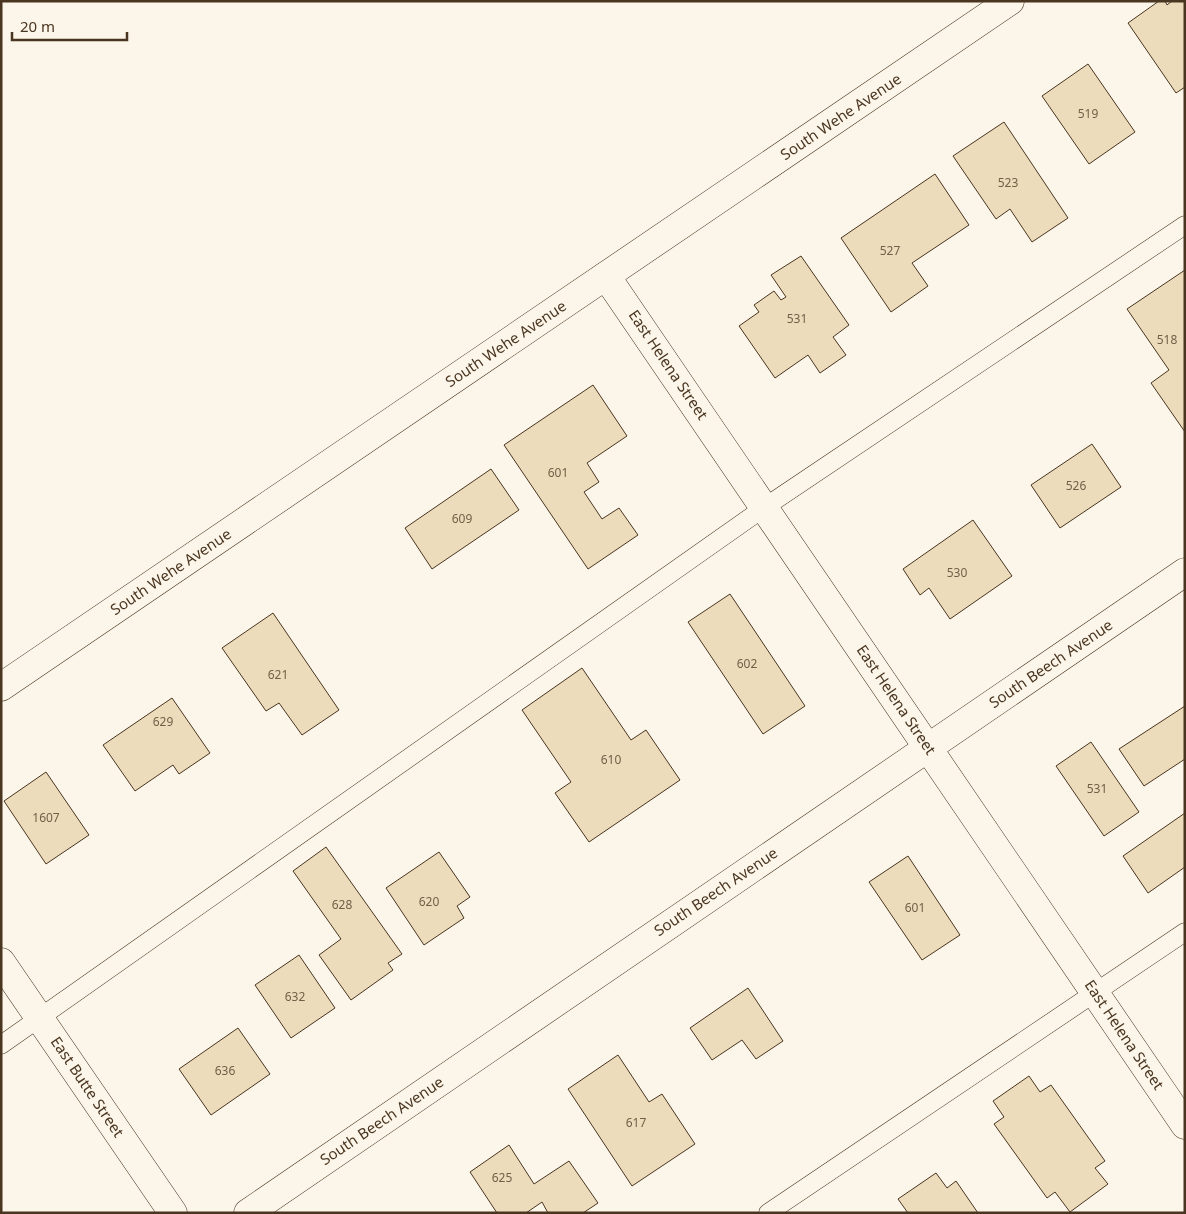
<svg xmlns="http://www.w3.org/2000/svg" width="1186" height="1214" viewBox="0 0 1186 1214" font-family="'Noto Sans',sans-serif">
	<style>
		.building { fill: #ecdcbc; stroke: #4a3520 }
		.lines { fill: none; stroke-linecap: round; stroke-linejoin: round }
		.lane-casing { stroke: #4a3520; stroke-width: 19 }
		.street-casing { stroke: #4a3520; stroke-width: 29 }
		.lane { stroke: #fbf6e9; stroke-width: 18 }
		.street { stroke: #fbf6e9; stroke-width: 28 }
		.labels { text-anchor: middle; stroke-width: 4; stroke-linejoin: round; paint-order: stroke }
		.number-label { font-size: 12px; fill: #725f47 }
		.street-label { font-size: 15px; fill: #4a3520; stroke: #fbf6e9 }
	</style>
	<rect width="100%" height="100%" fill="#fbf6e9"/>
	<!-- building -->
	<g class="building">
		<polygon points="1159,1 1165,1 1167,5 1172,1 1185,1 1185,87 1176,93 1128,23"/>
		<polygon points="1088,64 1135,132 1089,164 1042,96"/>
		<polygon points="1004,122 1068,218 1032,242 1010,209 996,219 953,156"/>
		<polygon points="935,174 969,225 912,263 928,286 891,312 841,238"/>
		<polygon points="801,256 849,325 833,337 846,355 820,373 808,355 775,378 739,326 759,312 754,305 774,291 781,300 786,297 771,275"/>
		<polygon points="1185,270 1185,432 1151,383 1169,370 1127,309"/>
		<polygon points="593,385 627,436 587,463 599,482 584,492 602,519 619,508 638,535 588,569 504,445"/>
		<polygon points="1092,444 1121,487 1060,528 1031,485"/>
		<polygon points="491,469 519,510 432,569 405,528"/>
		<polygon points="973,520 1012,576 950,619 929,588 920,595 903,569"/>
		<polygon points="730,594 805,706 763,734 688,622"/>
		<polygon points="273,613 339,710 302,735 279,703 266,711 222,648"/>
		<polygon points="582,668 631,740 646,730 680,780 589,842 555,793 571,782 522,710"/>
		<polygon points="172,698 210,753 179,774 173,765 135,791 103,745"/>
		<polygon points="1185,706 1185,759 1144,786 1119,749"/>
		<polygon points="1091,742 1139,812 1104,836 1056,766"/>
		<polygon points="46,772 89,835 46,864 4,801"/>
		<polygon points="1185,813 1185,867 1148,893 1123,856"/>
		<polygon points="326,847 402,954 388,963 393,970 351,1000 319,955 341,939 293,871"/>
		<polygon points="439,852 470,897 457,906 464,918 424,945 386,888"/>
		<polygon points="908,856 960,935 922,960 869,882"/>
		<polygon points="299,955 335,1008 291,1038 255,985"/>
		<polygon points="748,988 783,1041 756,1059 742,1040 712,1060 690,1028"/>
		<polygon points="238,1028 270,1074 211,1115 179,1069"/>
		<polygon points="618,1055 649,1102 662,1094 695,1144 632,1186 568,1089"/>
		<polygon points="1029,1076 1040,1092 1051,1085 1105,1161 1095,1168 1108,1184 1070,1212 1055,1192 1047,1198 994,1124 1004,1117 993,1101"/>
		<polygon points="509,1145 534,1184 569,1161 598,1203 583,1213 548,1213 542,1202 526,1213 497,1213 470,1172"/>
		<polygon points="936,1173 947,1188 956,1181 978,1213 908,1213 898,1199"/>
	</g>
	<g class="lines">
		<!-- lane casing -->
		<g class="lane-casing">
			<g id="lane">
				<polyline points="1,1045 765,507 1185,225"/>
				<polyline points="768,1213 1185,932"/>
			</g>
		</g>
		<!-- street casing -->
		<g class="street-casing">
			<g id="street">
				<polyline points="606,276 1185,1125"/>
				<polyline points="1,687 1010,1"/>
				<polyline points="1,962 173,1213"/>
				<polyline points="248,1213 1185,572"/>
			</g>
		</g>
		<!-- lane -->
		<use href="#lane" class="lane"/>
		<!-- street -->
		<use href="#street" class="street"/>
	</g>
	<g class="labels">
		<!-- number labels -->
		<g class="number-label">
			<text x="1088" y="118">519</text>
			<text x="1008" y="187">523</text>
			<text x="890" y="255">527</text>
			<text x="797" y="323">531</text>
			<text x="1167" y="344">518</text>
			<text x="558" y="477">601</text>
			<text x="1076" y="490">526</text>
			<text x="462" y="523">609</text>
			<text x="957" y="577">530</text>
			<text x="747" y="668">602</text>
			<text x="278" y="679">621</text>
			<text x="163" y="726">629</text>
			<text x="611" y="764">610</text>
			<text x="1097" y="793">531</text>
			<text x="46" y="822">1607</text>
			<text x="429" y="906">620</text>
			<text x="342" y="909">628</text>
			<text x="915" y="912">601</text>
			<text x="295" y="1001">632</text>
			<text x="225" y="1075">636</text>
			<text x="636" y="1127">617</text>
			<text x="502" y="1182">625</text>
		</g>
		<!-- street labels -->
		<g class="street-label">
			<text transform="translate(841 117) rotate(-34)" y="5">South Wehe Avenue</text>
			<text transform="translate(506 344) rotate(-34)" y="5">South Wehe Avenue</text>
			<text transform="translate(668 365) rotate(56)" y="5">East Helena Street</text>
			<text transform="translate(171 572) rotate(-34)" y="5">South Wehe Avenue</text>
			<text transform="translate(1051 664) rotate(-34)" y="5">South Beech Avenue</text>
			<text transform="translate(896 700) rotate(56)" y="5">East Helena Street</text>
			<text transform="translate(716 892) rotate(-34)" y="5">South Beech Avenue</text>
			<text transform="translate(1124 1035) rotate(56)" y="5">East Helena Street</text>
			<text transform="translate(87 1087) rotate(56)" y="5">East Butte Street</text>
			<text transform="translate(382 1121) rotate(-34)" y="5">South Beech Avenue</text>
		</g>
	</g>
	<!-- border -->
	<rect width="1186" height="1214" fill="none" stroke="#4a3520" stroke-width="5"/>
	<!-- scale -->
	<path d="M12 32v8h115v-8" fill="none" stroke="#4a3520" stroke-width="2.5"/>
	<text x="20" y="32" font-size="15" fill="#4a3520" stroke="#fbf6e9" stroke-width="4" paint-order="stroke">20 m</text>
</svg>
